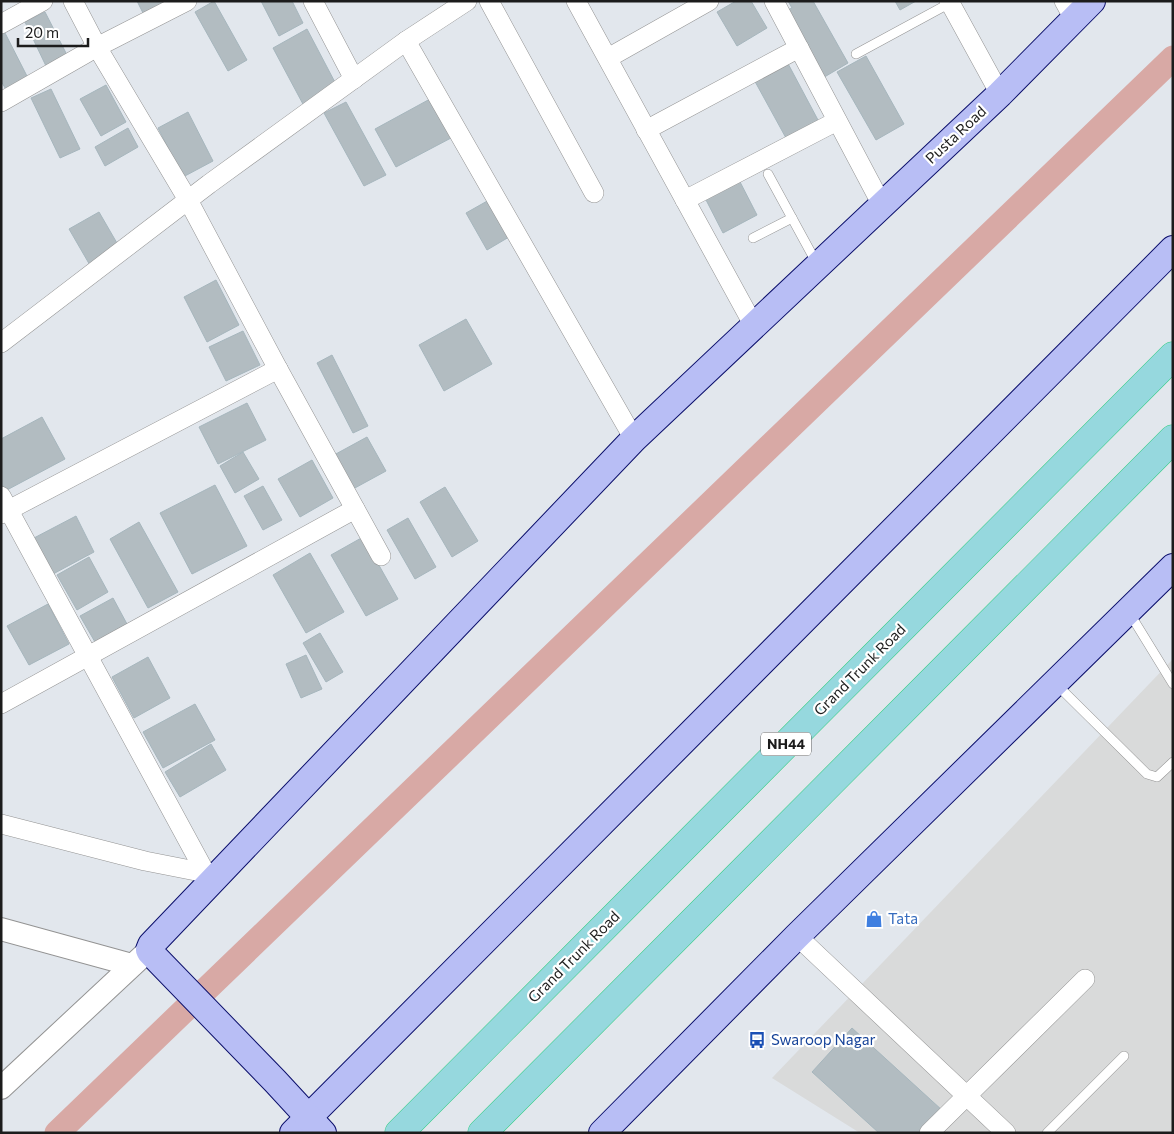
<svg xmlns="http://www.w3.org/2000/svg" width="1174" height="1134" viewBox="0 0 1174 1134" font-family="Commissioner,sans-serif">
	<style>
		.residential { fill: #d9dada }
		.lines { fill: none; stroke-linecap: round; stroke-linejoin: round }
		.canal { stroke: #d8a9a5; stroke-width: 25 }
		.building { fill: #b2bcc1; stroke: #a6b6bd }
		.service-casing { stroke: #939393; stroke-width: 10 }
		.minor-casing { stroke: #939393; stroke-width: 20 }
		.tertiary-casing { stroke: #939393; stroke-width: 24 }
		.secondary-casing { stroke: #0b0f6b; stroke-width: 28 }
		.trunk-casing { stroke: #2ecc7e; stroke-width: 29 }
		.service { stroke: #fff; stroke-width: 9 }
		.minor { stroke: #fff; stroke-width: 19 }
		.tertiary { stroke: #fff; stroke-width: 22 }
		.secondary { stroke: #b8bef5; stroke-width: 26 }
		.trunk { stroke: #96d8de; stroke-width: 28 }
		.labels { text-anchor: middle; stroke-width: 4.5; stroke-linejoin: round; paint-order: stroke }
		.shield { fill: #fff; stroke: #606060; stroke-width: 1 }
		.shield-label { font-size: 14px; font-weight: bold; fill: #1c1c1c }
		.street-label { font-size: 15px; fill: #1c1c1c; stroke: #fff }
		.shop-label { font-size: 15px; fill: #366cbe; stroke: #fff; text-anchor: start }
		.transit-label { font-size: 15px; fill: #164399; stroke: #fff; text-anchor: start }
	</style>
	<rect width="100%" height="100%" fill="#e2e7ed"/>
	<!-- residential -->
	<polygon class="residential" points="1173,659 1173,1133 860,1133 772,1078"/>
	<g class="lines">
		<!-- canal -->
		<polyline class="canal" points="57,1133 1173,58"/>
	</g>
	<!-- building -->
	<g class="building">
		<polygon points="137,1 168,1 144,15"/>
		<polygon points="214,1 247,60 228,71 195,12"/>
		<polygon points="261,1 292,1 303,23 279,36"/>
		<polygon points="736,1 751,1 767,28 737,46 717,12"/>
		<polygon points="788,1 813,1 848,63 821,79 783,12 792,8"/>
		<polygon points="895,1 916,1 900,10"/>
		<polygon points="45,12 67,55 46,66 25,22"/>
		<polygon points="307,29 338,88 304,106 273,48"/>
		<polygon points="4,31 30,82 8,93 1,81 1,32"/>
		<polygon points="866,56 904,124 876,140 837,72"/>
		<polygon points="785,58 818,120 786,138 752,76"/>
		<polygon points="106,85 126,122 101,136 80,99"/>
		<polygon points="51,89 80,149 60,158 31,98"/>
		<polygon points="430,99 451,138 396,167 375,129"/>
		<polygon points="346,102 386,175 364,186 324,113"/>
		<polygon points="188,112 213,161 183,177 158,128"/>
		<polygon points="128,128 138,147 105,166 95,147"/>
		<polygon points="738,178 757,215 723,233 704,196"/>
		<polygon points="489,200 509,237 487,250 466,213"/>
		<polygon points="99,212 121,250 91,267 69,229"/>
		<polygon points="216,280 239,325 207,342 184,297"/>
		<polygon points="466,319 492,364 444,391 419,345"/>
		<polygon points="243,331 260,365 226,381 209,347"/>
		<polygon points="332,355 368,426 353,433 317,363"/>
		<polygon points="247,403 266,440 218,464 199,427"/>
		<polygon points="42,417 65,459 5,491 1,484 1,439"/>
		<polygon points="367,437 386,471 353,489 334,455"/>
		<polygon points="243,452 259,479 235,493 220,466"/>
		<polygon points="312,460 333,498 300,517 278,479"/>
		<polygon points="215,485 247,546 192,574 160,513"/>
		<polygon points="263,486 282,520 263,530 244,496"/>
		<polygon points="445,487 478,541 452,557 420,502"/>
		<polygon points="76,516 94,552 53,574 34,538"/>
		<polygon points="408,518 436,567 415,579 387,530"/>
		<polygon points="139,522 178,592 148,608 110,539"/>
		<polygon points="363,537 398,599 366,616 331,555"/>
		<polygon points="310,553 344,612 306,633 273,575"/>
		<polygon points="89,557 108,592 77,610 57,575"/>
		<polygon points="113,598 127,624 95,642 80,616"/>
		<polygon points="48,604 69,644 29,665 7,626"/>
		<polygon points="320,633 343,672 326,682 303,643"/>
		<polygon points="306,655 322,689 301,698 286,664"/>
		<polygon points="148,657 170,698 134,718 112,677"/>
		<polygon points="195,704 215,740 163,768 143,732"/>
		<polygon points="211,744 226,770 180,797 165,772"/>
		<polygon points="852,1028 943,1111 923,1133 879,1133 812,1072"/>
	</g>
	<g class="lines">
		<!-- service casing -->
		<g class="service-casing">
			<g id="service">
				<polyline points="856,54 950,3"/>
				<polyline points="768,174 816,262"/>
				<polyline points="753,238 792,218"/>
				<polyline points="1130,614 1173,684"/>
				<polyline points="1056,684 1147,774 1157,777 1173,762"/>
				<polyline points="1047,1133 1124,1056"/>
			</g>
		</g>
		<!-- minor casing -->
		<g class="minor-casing">
			<g id="minor">
				<polyline points="73,1 97,47 188,200 278,369 381,556"/>
				<polyline points="313,1 354,79"/>
				<polyline points="489,1 594,193"/>
				<polyline points="576,1 754,326"/>
				<polyline points="774,1 882,205"/>
				<polyline points="949,1 1000,94"/>
				<polyline points="1064,1 1074,19"/>
				<polyline points="1,24 43,1"/>
				<polyline points="406,41 634,439"/>
				<polyline points="608,58 709,1"/>
				<polyline points="1,102 97,47 187,1"/>
				<polyline points="646,130 799,48"/>
				<polyline points="685,200 837,121"/>
				<polyline points="1,343 209,184 406,41 467,1"/>
				<polyline points="1,496 211,883"/>
				<polyline points="1,514 278,369"/>
				<polyline points="1,704 355,509"/>
				<polyline points="1,824 145,861 206,873"/>
				<polyline points="797,936 1006,1133"/>
				<polyline points="929,1133 1085,979"/>
			</g>
		</g>
		<!-- tertiary casing -->
		<g class="tertiary-casing">
			<g id="tertiary">
				<polyline points="1,929 132,965"/>
				<polyline points="1,1088 149,950"/>
			</g>
		</g>
		<!-- secondary casing -->
		<g class="secondary-casing">
			<g id="secondary">
				<polyline points="293,1133 1173,249"/>
				<polyline points="323,1133 275,1081 150,952 149,950 151,945 634,439 1000,94 1092,1"/>
				<polyline points="602,1133 797,936 1173,567"/>
			</g>
		</g>
		<!-- trunk casing -->
		<g class="trunk-casing">
			<g id="trunk">
				<polyline points="399,1133 1173,356"/>
				<polyline points="482,1133 1173,439"/>
			</g>
		</g>
		<!-- service -->
		<use href="#service" class="service"/>
		<!-- minor -->
		<use href="#minor" class="minor"/>
		<!-- tertiary -->
		<use href="#tertiary" class="tertiary"/>
		<!-- secondary -->
		<use href="#secondary" class="secondary"/>
		<!-- trunk -->
		<use href="#trunk" class="trunk"/>
	</g>
	<!-- icons -->
	<defs>
		<g id="shop-bare" transform="scale(1.35)"><path d="M-5-2.5h2.3a2.7 3.5 0 0 1 5.4 0H5L5.5 6h-11ZM-1.5-2.5h3a1.5 2.3 0 0 0-3 0Z" fill="#3f7fe0" stroke="#fff" stroke-width="2.5" paint-order="stroke"/></g>
		<g id="bus-bare" transform="scale(1.35)"><path d="M-5-6H5V4H4V6H2V4H-2V6H-4V4H-5ZM-3.5-4V0h7V-4ZM-3.5 1.2v1.5H-2V1.2ZM2 1.2v1.5H3.5V1.2Z" fill="#1a4fb4" stroke="#fff" stroke-width="2.5" paint-order="stroke"/></g>
	</defs>
	<g fill-rule="evenodd">
		<use href="#shop-bare" x="874" y="919"/>
		<use href="#bus-bare" x="757" y="1040"/>
	</g>
	<g class="labels">
		<!-- shield labels -->
		<rect class="shield" x="761" y="732.5" width="50" height="23" rx="4"/>
		<g class="shield-label">
			<text x="786" y="749">NH44</text>
		</g>
		<!-- street labels -->
		<g class="street-label">
			<text transform="translate(956 135) rotate(-43)" y="5">Pusta Road</text>
			<text transform="translate(860 670) rotate(-45)" y="5">Grand Trunk Road</text>
			<text transform="translate(574 957) rotate(-45)" y="5">Grand Trunk Road</text>
		</g>
		<!-- shop labels -->
		<g class="shop-label">
			<text x="888" y="924">Tata</text>
		</g>
		<!-- transit labels -->
		<g class="transit-label">
			<text x="771" y="1045">Swaroop Nagar</text>
		</g>
	</g>
	<!-- border -->
	<rect width="1174" height="1134" fill="none" stroke="#1c1c1c" stroke-width="5"/>
	<!-- scale -->
	<path d="M18 38v8h70v-8" fill="none" stroke="#1c1c1c" stroke-width="2.5"/>
	<text x="25" y="38" font-size="15" fill="#1c1c1c" stroke="#ffffff" stroke-width="4" paint-order="stroke">20 m</text>
</svg>
